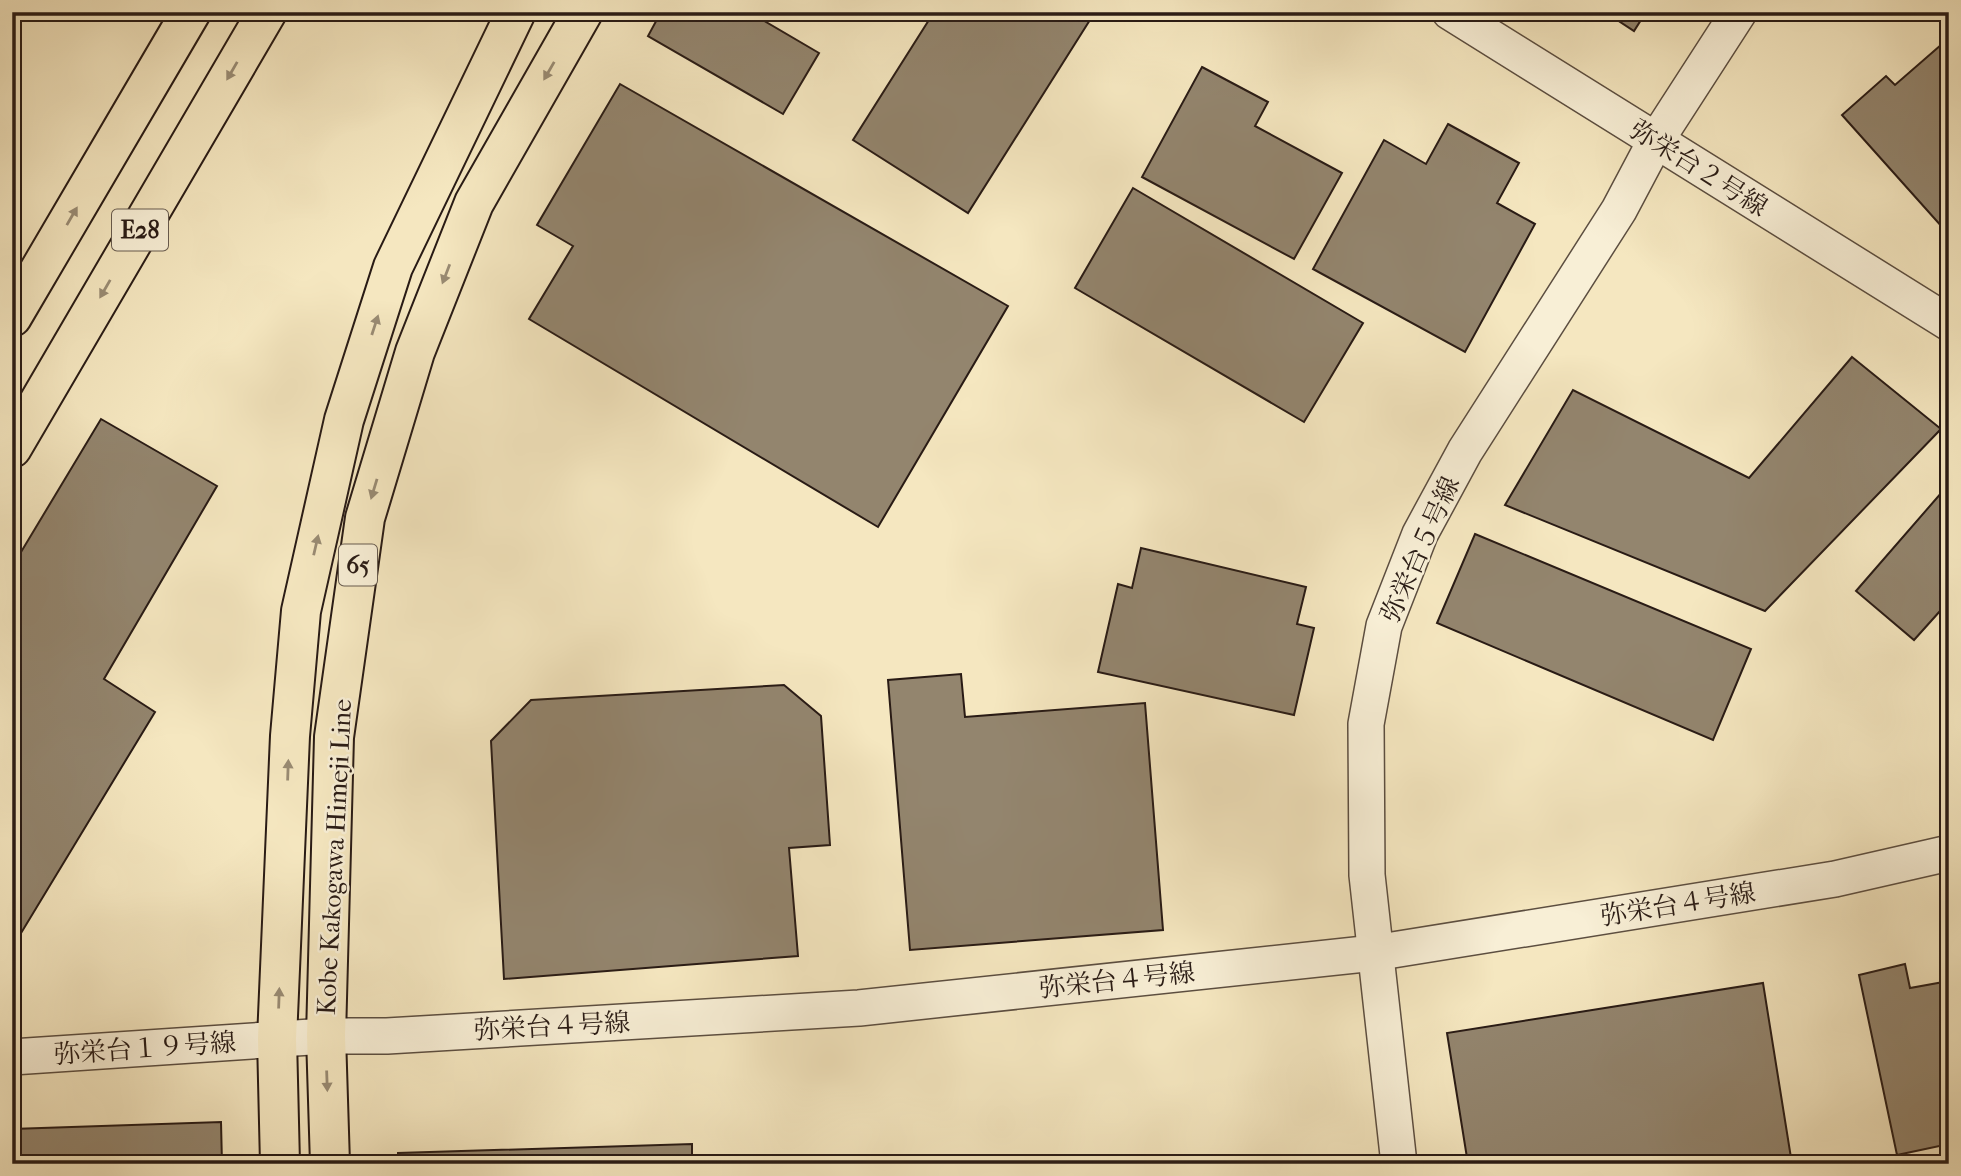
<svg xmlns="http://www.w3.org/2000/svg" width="1961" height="1176" viewBox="0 0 1961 1176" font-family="'IM FELL French Canon','Noto Serif JP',serif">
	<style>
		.building { fill: #93856e; stroke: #291b15; stroke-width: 2 }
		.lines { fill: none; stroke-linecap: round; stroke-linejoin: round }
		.tertiary-casing { stroke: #5c4e40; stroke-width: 38 }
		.primary-casing { stroke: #291b15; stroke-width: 42 }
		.motorway-casing { stroke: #291b15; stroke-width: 42 }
		.tertiary { stroke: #f8efd6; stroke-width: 35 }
		.primary { stroke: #f5e7c0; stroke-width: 38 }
		.motorway { stroke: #f5e7c0; stroke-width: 38 }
		.oneway { fill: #998b73 }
		.labels { text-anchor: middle; stroke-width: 5; stroke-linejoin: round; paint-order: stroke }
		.shield { fill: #f8efd6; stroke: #675b4f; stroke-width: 2 }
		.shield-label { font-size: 24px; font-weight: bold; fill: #291b15 }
		.street-label { font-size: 26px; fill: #291b15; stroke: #f8efd6 }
	</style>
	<rect width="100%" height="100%" fill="#f5e7c0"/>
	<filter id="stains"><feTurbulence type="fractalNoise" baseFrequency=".00286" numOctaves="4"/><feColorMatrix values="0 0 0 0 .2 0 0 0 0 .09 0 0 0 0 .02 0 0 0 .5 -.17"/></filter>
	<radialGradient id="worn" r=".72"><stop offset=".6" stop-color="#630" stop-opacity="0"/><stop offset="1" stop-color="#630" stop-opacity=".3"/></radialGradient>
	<!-- building -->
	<g class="building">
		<polygon points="661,12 749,12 819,53 783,114 648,36"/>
		<polygon points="934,12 1095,12 968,213 853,140"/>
		<polygon points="1605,12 1646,12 1634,31"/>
		<polygon points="1949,38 1949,222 1943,228 1842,115 1886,76 1895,85"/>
		<polygon points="1202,67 1268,102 1255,126 1342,173 1294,259 1142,177"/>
		<polygon points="620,84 1008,306 878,527 529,319 573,246 537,225"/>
		<polygon points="1448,124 1519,163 1497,203 1535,224 1465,352 1313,269 1384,140 1426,164"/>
		<polygon points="1133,188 1363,323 1304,422 1075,288"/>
		<polygon points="1852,357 1941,429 1765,611 1505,505 1573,390 1749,478"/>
		<polygon points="101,419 217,486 104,679 155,712 12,948 12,567"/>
		<polygon points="1949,484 1949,601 1914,640 1856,591"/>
		<polygon points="1475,534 1751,649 1713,740 1437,623"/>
		<polygon points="1141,548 1306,587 1297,624 1314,628 1294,715 1098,672 1118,584 1132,588"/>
		<polygon points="961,674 965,717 1145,703 1163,930 910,950 888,680"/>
		<polygon points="784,685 821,716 830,845 789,848 798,956 504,979 491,741 531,700"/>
		<polygon points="1905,964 1910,988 1949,981 1949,1144 1897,1155 1859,975"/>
		<polygon points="1763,983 1792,1164 1468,1164 1447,1033"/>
		<polygon points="221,1122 222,1164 12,1164 12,1129"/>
		<polygon points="692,1144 692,1164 398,1164 398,1153"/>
	</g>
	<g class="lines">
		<!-- tertiary casing -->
		<g class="tertiary-casing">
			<g id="tertiary">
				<polyline points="1450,12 1949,323"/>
				<polyline points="12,1057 326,1036 387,1036 859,1008 1374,953 1835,879 1949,853"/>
				<polyline points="1399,1164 1367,875 1366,724 1384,626 1420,534 1465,451 1619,210 1655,142 1739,12"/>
			</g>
		</g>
		<!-- primary casing -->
		<g class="primary-casing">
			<g id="primary">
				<polyline points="280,1164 277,1039 290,736 301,611 344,420 393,267 516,12"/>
				<polyline points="330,1164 326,1036 334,737 365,518 415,352 474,203 583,12"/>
			</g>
		</g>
		<!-- motorway casing -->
		<g class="motorway-casing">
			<g id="motorway">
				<polyline points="12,317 191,12"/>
				<polyline points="12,448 267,12"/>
			</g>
		</g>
		<!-- tertiary -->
		<use href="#tertiary" class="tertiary"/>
		<!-- primary -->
		<use href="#primary" class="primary"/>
		<!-- motorway -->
		<use href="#motorway" class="motorway"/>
	</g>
	<!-- one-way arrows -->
	<defs><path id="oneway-solid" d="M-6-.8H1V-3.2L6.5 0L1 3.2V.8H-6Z" transform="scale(1.75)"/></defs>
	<g class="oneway">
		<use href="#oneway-solid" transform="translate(232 71) rotate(120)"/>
		<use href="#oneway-solid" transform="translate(549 71) rotate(120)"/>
		<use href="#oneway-solid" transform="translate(72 216) rotate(-60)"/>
		<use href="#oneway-solid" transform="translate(446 274) rotate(111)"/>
		<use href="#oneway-solid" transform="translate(105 289) rotate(120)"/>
		<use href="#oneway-solid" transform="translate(375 325) rotate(-72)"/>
		<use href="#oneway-solid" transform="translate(374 489) rotate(107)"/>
		<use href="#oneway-solid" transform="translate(316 545) rotate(-77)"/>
		<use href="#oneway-solid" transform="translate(288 770) rotate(-88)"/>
		<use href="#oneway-solid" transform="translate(279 998) rotate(-88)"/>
		<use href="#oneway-solid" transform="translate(327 1081) rotate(88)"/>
	</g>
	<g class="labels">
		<!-- shield labels -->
		<g class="shield">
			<rect x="112" y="209.5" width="56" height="41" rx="5"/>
			<rect x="339" y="544.5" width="38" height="41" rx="5"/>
		</g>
		<g class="shield-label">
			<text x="140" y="238">E28</text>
			<text x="358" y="573">65</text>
		</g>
		<!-- street labels -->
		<g class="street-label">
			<text transform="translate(1699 168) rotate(32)" y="9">弥栄台２号線</text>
			<text transform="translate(1420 549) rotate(-66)" y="9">弥栄台５号線</text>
			<text transform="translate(334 857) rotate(-87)" y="9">Kobe Kakogawa Himeji Line</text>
			<text transform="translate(1678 904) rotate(-9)" y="9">弥栄台４号線</text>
			<text transform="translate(1117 980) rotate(-6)" y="9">弥栄台４号線</text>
			<text transform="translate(552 1026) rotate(-3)" y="9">弥栄台４号線</text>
			<text transform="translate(145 1048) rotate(-4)" y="9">弥栄台１９号線</text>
		</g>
	</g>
	<!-- margin -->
	<rect width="1961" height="1176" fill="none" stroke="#f5e7c0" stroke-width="42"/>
	<rect x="14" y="14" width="1933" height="1148" fill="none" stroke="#291b15" stroke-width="3.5"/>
	<rect x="21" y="21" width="1919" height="1134" fill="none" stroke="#291b15" stroke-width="2"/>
	<rect width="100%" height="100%" filter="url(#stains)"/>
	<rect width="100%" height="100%" fill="url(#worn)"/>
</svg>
